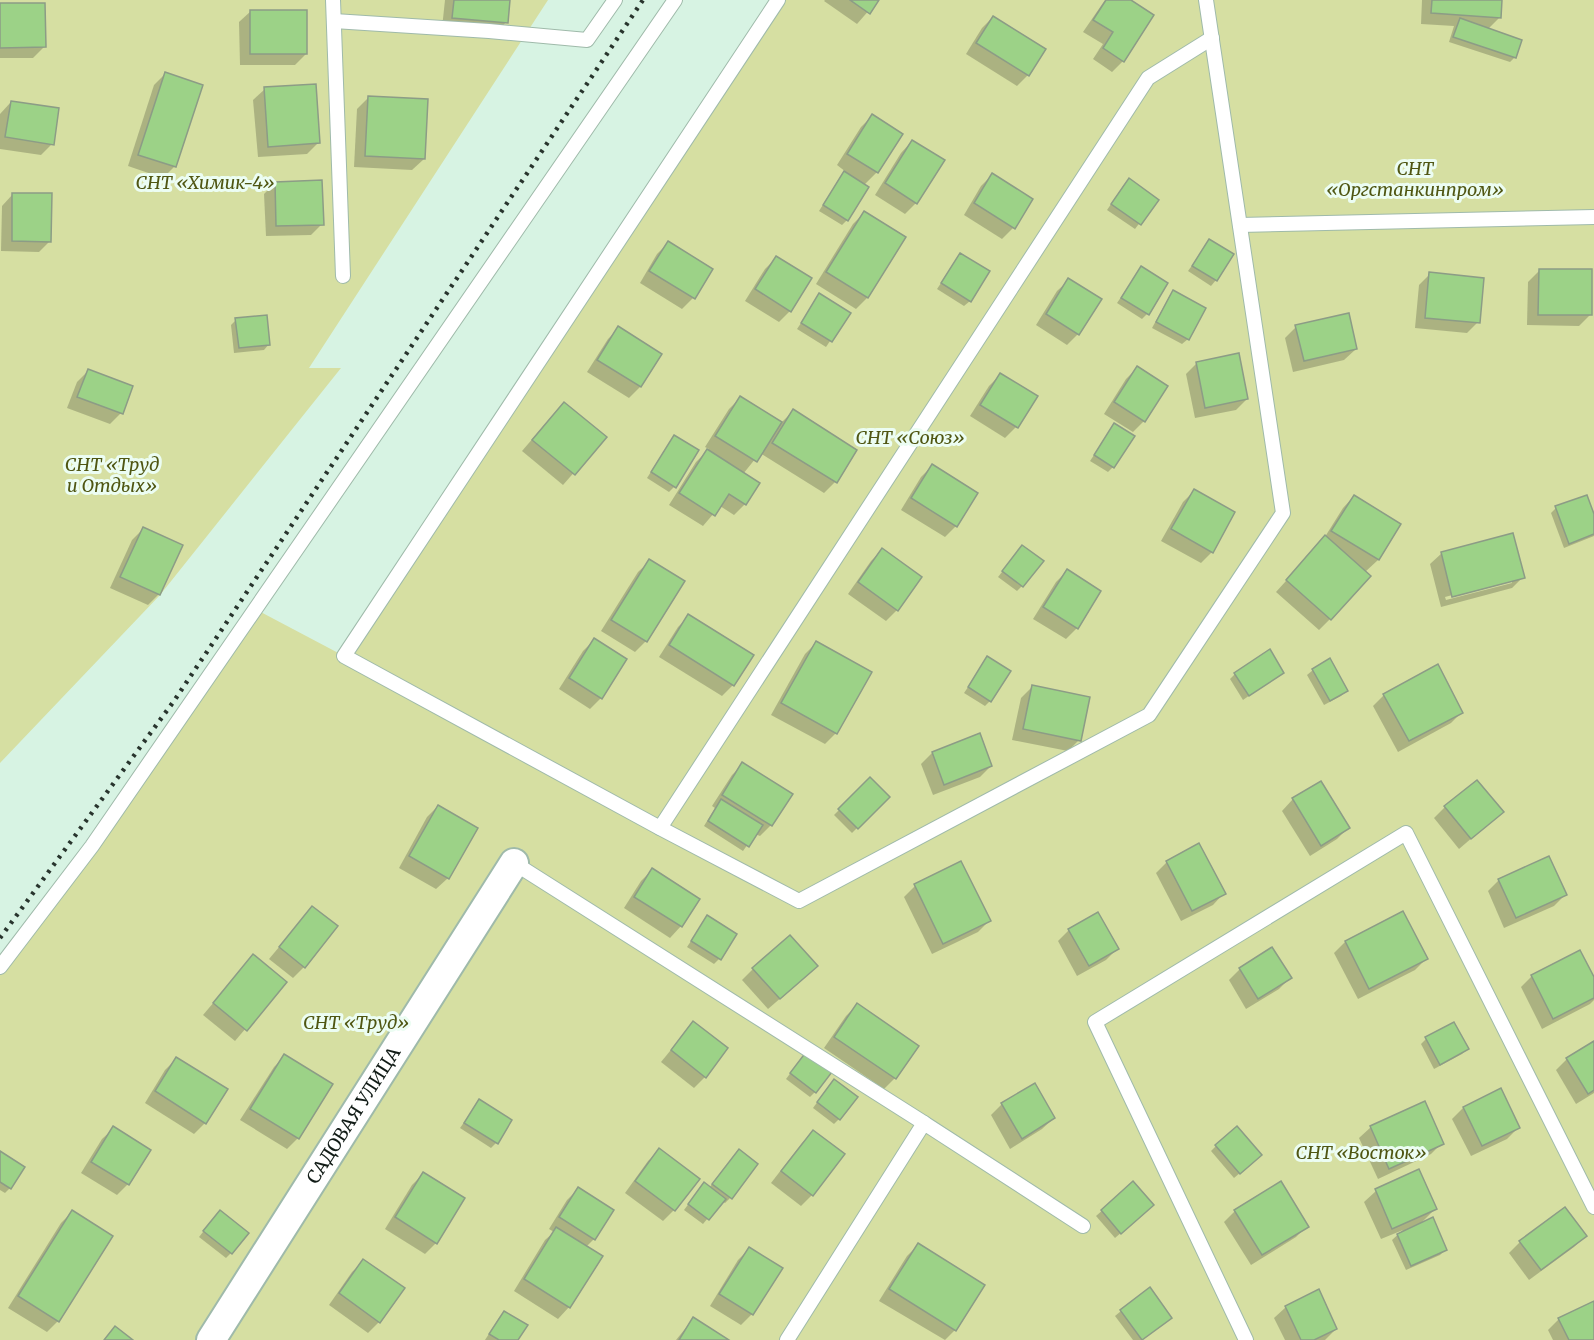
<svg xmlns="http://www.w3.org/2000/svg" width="1594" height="1340" viewBox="0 0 1594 1340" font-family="Merriweather,serif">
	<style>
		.green { fill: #d6dfa2 }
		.shadow { fill: #0003; fill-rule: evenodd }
		.building { fill: #9cd287; stroke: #8c9c86; stroke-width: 1.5 }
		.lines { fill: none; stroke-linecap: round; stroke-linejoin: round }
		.lane-casing { stroke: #9fbaaa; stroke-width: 16 }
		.street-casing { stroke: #9fbaaa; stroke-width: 32 }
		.lane { stroke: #fff; stroke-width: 14 }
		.street { stroke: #fff; stroke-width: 28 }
		.rail { stroke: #28342d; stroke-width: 4.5; stroke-dasharray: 3 6; stroke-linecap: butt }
		.labels { text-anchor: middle; stroke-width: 6; stroke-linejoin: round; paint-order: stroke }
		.park-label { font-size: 18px; font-style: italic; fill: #4f5612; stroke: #ecfdf3 }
		.street-label { font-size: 18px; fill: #111b16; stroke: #ecfdf3 }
	</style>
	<rect width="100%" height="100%" fill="#d7f3e3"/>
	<!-- green -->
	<g class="green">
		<polygon points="0,0 548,0 309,368 341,368 160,595 0,763"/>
		<polygon points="778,0 1594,0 1594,1340 0,1340 0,967 255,609 344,656"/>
	</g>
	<!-- shadow -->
	<g class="shadow">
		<polygon points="445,0 508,0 506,22 495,34 442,28"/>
		<polygon points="878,0 857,24 824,1 825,0"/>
		<polygon points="1105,0 1128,0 1123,61 1112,72 1093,59 1103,44 1083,32"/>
		<polygon points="1422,0 1501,0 1500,17 1487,30 1515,57 1510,62 1449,42 1454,26 1421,24"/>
		<polygon points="0,5 44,47 33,58 0,58"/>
		<polygon points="251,11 306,54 295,65 240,65 239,22"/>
		<polygon points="993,17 1028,75 1017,86 966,54 982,28"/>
		<polygon points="165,74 175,166 163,178 128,166 154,85"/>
		<polygon points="265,89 318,143 307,154 258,157 253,100"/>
		<polygon points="368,98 424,159 412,170 354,167 357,109"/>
		<polygon points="11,102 52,144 41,155 0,149 0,114"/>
		<polygon points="872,116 901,134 877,172 864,185 847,220 842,225 819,211 840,178 846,172 837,165 861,127"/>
		<polygon points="912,141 916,203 905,214 875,195 901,153"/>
		<polygon points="992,175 1013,228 1002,239 964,215 981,186"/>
		<polygon points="275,183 322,224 311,235 266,236 264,194"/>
		<polygon points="1124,185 1157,200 1135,229 1107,210"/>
		<polygon points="13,194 50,241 39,252 1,251 2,206"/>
		<polygon points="864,213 904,238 867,298 856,309 816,284 853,224"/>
		<polygon points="1210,241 1216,280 1211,286 1188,271"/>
		<polygon points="668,243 711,270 693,298 682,309 640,283 657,254"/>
		<polygon points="960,255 970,301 964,306 937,289"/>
		<polygon points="776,258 790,311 779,322 745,301 765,269"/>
		<polygon points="1141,268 1147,314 1142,319 1117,303"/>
		<polygon points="1539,271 1591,314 1579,326 1527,325 1528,282"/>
		<polygon points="1430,274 1478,322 1467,333 1415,328 1419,285"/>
		<polygon points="1069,280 1078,334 1067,345 1036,325 1057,291"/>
		<polygon points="1174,292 1188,339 1182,344 1152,328 1169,297"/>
		<polygon points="820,295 849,313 826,347 797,329"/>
		<polygon points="236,320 269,344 264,350 234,353 231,325"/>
		<polygon points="1296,327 1356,349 1344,360 1293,372 1285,338"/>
		<polygon points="619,328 660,354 640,387 629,398 587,372 608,339"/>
		<polygon points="1197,363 1247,399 1236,410 1195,418 1186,374"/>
		<polygon points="1137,368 1144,421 1133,432 1104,414 1126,379"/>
		<polygon points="88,371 121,413 110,424 67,408 77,382"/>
		<polygon points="1000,375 1036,397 1016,427 1005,438 970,416 989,386"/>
		<polygon points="740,398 781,423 793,411 835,482 824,493 760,453 743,474 745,504 734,515 720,506 703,526 669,505 696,462 709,449 705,447 729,409"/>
		<polygon points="553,415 605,437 563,485 522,451"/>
		<polygon points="1114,425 1113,467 1108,472 1090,461"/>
		<polygon points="674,436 674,487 669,492 647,478"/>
		<polygon points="932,466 956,526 945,537 901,510 921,477"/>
		<polygon points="1194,491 1212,552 1201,563 1161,541 1183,502"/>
		<polygon points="1354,496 1399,525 1378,560 1365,572 1330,619 1319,630 1276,592 1323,540 1343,508"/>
		<polygon points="1556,508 1594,519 1594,536 1564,548 1551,513"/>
		<polygon points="143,529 159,594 148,605 110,588 132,540"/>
		<polygon points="882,550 897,610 886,621 848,594 871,561"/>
		<polygon points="1018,552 1022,586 1017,591 998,577"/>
		<path d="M 1442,553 L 1523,577 L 1512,588 L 1441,607 L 1430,564 ZM 1512,579 L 1512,583 L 1446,600 L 1445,597 Z"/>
		<polygon points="650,561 646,641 635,652 601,631 638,572"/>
		<polygon points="1067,571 1077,628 1066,639 1033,619 1056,582"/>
		<polygon points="689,616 733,685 722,696 659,657 678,627"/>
		<polygon points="594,640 601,698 590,709 559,689 583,651"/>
		<polygon points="816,643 836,733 825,744 771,715 805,654"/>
		<polygon points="988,658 990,701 985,706 964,693"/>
		<polygon points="1313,670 1346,691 1341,696 1324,705 1307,675"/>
		<polygon points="1282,672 1243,700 1230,679 1235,674"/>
		<polygon points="1032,687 1079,740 1068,751 1012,740 1021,698"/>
		<polygon points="1384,695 1462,712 1451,723 1398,752 1373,706"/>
		<polygon points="979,735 991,766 980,777 933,795 921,764 932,753"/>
		<polygon points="743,764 771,825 760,836 755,834 743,851 704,826 715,808 712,806 732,775"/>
		<polygon points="870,779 888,797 852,833 834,815"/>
		<polygon points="1293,799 1348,828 1337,839 1310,856 1282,811"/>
		<polygon points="438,806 476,828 448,878 436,889 399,868 427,817"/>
		<polygon points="1445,807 1502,812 1459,849 1434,818"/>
		<polygon points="1167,862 1224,893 1213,905 1181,921 1156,873"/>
		<polygon points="652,870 681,926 670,938 624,908 641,881"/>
		<polygon points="1499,880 1565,895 1554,906 1504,928 1488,891"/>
		<polygon points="915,886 989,921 978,932 932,954 904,897"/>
		<polygon points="312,908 304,967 293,978 269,959"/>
		<polygon points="1402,913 1426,959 1415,970 1358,999 1334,953 1345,942"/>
		<polygon points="707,917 719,959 714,964 687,947"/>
		<polygon points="1069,930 1117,949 1106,960 1077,976 1058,941"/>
		<polygon points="253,956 285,982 235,1041 203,1015"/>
		<polygon points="753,969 805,977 768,1009 742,980"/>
		<polygon points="1240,969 1290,978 1279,989 1246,1009 1229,980"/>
		<polygon points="1532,976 1594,980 1594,1000 1590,1004 1542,1029 1521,987"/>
		<polygon points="857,1005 895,1078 884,1089 824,1048 846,1016"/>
		<polygon points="693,1023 705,1077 694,1088 661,1062"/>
		<polygon points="1426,1039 1467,1049 1462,1054 1434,1069 1421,1044"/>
		<polygon points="1594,1042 1594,1093 1576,1104 1556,1070 1567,1059"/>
		<polygon points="285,1056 298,1138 287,1149 240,1120 274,1067"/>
		<polygon points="176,1059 205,1123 194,1134 145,1103 165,1070"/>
		<polygon points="801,1059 815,1092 810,1097 786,1079"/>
		<polygon points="1034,1085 1054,1118 1042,1129 1010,1149 991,1115 1002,1104"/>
		<polygon points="829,1086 839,1119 834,1124 813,1108"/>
		<polygon points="1500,1090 1518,1128 1507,1139 1471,1156 1452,1119 1463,1108"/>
		<polygon points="479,1101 496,1143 491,1148 460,1128"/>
		<polygon points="1371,1127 1442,1143 1431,1154 1378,1179 1359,1138"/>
		<polygon points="114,1128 128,1184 117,1195 81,1173 102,1139"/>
		<polygon points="813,1132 812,1195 801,1206 771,1183 802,1143"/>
		<polygon points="1216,1146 1255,1160 1234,1178 1211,1151"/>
		<polygon points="660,1150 698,1179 674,1210 663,1221 625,1193 648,1161"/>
		<polygon points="0,1153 10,1188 5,1193 0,1190"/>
		<polygon points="734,1156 756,1164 730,1198 725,1203 722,1201 703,1224 684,1210 699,1190 709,1188"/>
		<polygon points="1419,1171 1435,1209 1420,1224 1445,1250 1440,1255 1406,1270 1392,1240 1403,1230 1381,1239 1364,1202 1376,1191"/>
		<polygon points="423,1174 436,1243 425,1254 385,1229 412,1185"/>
		<polygon points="1133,1183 1147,1210 1115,1238 1096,1216"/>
		<polygon points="578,1189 594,1239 586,1247 601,1257 569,1307 558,1319 514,1291 545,1240 554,1232 549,1229 567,1200"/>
		<polygon points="1235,1211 1307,1226 1296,1237 1251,1265 1224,1222"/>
		<polygon points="72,1212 58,1321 47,1332 8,1308 61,1223"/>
		<polygon points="215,1217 231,1253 226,1258 199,1237"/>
		<polygon points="1585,1236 1574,1247 1529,1280 1509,1253 1520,1242"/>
		<polygon points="918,1245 955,1330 945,1340 879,1301 907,1256"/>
		<polygon points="749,1249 752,1314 741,1325 710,1306 738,1260"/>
		<polygon points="364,1261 403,1289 379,1322 368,1333 329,1305 352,1272"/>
		<polygon points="1594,1302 1594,1340 1553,1340 1548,1330 1559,1319"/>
		<polygon points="1286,1307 1336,1329 1325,1340 1285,1340 1274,1318"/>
		<polygon points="1121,1311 1165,1323 1141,1340 1133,1340 1115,1316"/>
		<polygon points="504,1312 517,1340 485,1340 499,1318"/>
		<polygon points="693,1319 726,1340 676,1340"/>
	</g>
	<!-- building -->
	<g class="building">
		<polygon points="454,0 510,0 508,23 452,18"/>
		<polygon points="850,0 879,0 870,14"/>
		<polygon points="1106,0 1131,0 1154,15 1124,62 1103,48 1113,32 1093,20"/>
		<polygon points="1432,0 1502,0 1501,18 1431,13"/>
		<polygon points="0,3 45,3 46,47 0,48"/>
		<rect x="250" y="10" width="57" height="44"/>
		<polygon points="993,16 1046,49 1029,76 976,43"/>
		<polygon points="1460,18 1522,40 1516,58 1453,37"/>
		<polygon points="165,72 203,85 176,167 138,155"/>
		<polygon points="316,84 320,143 268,147 264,87"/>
		<polygon points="368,96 428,99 425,159 365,156"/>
		<polygon points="11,101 59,108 54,145 5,137"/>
		<polygon points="872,114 903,134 878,173 847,154"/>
		<polygon points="912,140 945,160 917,204 885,183"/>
		<polygon points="844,171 869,187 848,221 823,205"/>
		<polygon points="992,173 1033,199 1015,229 974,203"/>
		<polygon points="1129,178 1159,200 1141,225 1111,204"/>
		<polygon points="322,180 324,225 276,226 275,182"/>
		<polygon points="12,193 52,193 51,242 12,241"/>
		<polygon points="864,211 906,237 868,298 826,272"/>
		<polygon points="1209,239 1234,254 1217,281 1192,266"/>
		<polygon points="668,241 713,269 695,299 649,271"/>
		<polygon points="960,253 990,271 971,302 941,283"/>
		<polygon points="776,256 812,278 791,312 755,289"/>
		<polygon points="1141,266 1168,283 1149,315 1121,298"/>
		<polygon points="1539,269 1592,269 1592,315 1538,315"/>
		<polygon points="1429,272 1484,278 1480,323 1425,318"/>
		<polygon points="1068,278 1102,299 1079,335 1046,314"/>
		<polygon points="1173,290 1206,308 1189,340 1156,322"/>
		<polygon points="819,293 851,313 832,342 801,323"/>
		<polygon points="1349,313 1357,349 1304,361 1295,325"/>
		<polygon points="267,315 270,345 239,348 235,318"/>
		<polygon points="618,326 662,354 641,387 597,360"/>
		<polygon points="1239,353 1248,399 1205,408 1196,362"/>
		<polygon points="1137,366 1168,386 1145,422 1114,402"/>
		<polygon points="88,369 133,386 123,414 77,397"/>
		<polygon points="1000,373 1038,396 1018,428 980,405"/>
		<polygon points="740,396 782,422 757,462 715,436"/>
		<polygon points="564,402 607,437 575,475 532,440"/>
		<polygon points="793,409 857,450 837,483 772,443"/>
		<polygon points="1114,423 1135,436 1114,468 1094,455"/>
		<polygon points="674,435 699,450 676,488 651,472"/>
		<polygon points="707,449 760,483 746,505 729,494 715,516 679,493"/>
		<polygon points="932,464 978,493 957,527 911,498"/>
		<polygon points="1194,489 1235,512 1213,553 1171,529"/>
		<polygon points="1354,495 1401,524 1379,560 1331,531"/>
		<polygon points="1587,495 1594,514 1594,534 1569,544 1555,506"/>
		<polygon points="143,527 183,545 160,595 120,577"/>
		<polygon points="1513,533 1525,578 1452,597 1441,552"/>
		<polygon points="1325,535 1371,576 1331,620 1286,580"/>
		<polygon points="1022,545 1044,561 1023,587 1002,571"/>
		<polygon points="882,548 922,577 898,611 858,582"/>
		<polygon points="649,559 685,581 647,642 611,620"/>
		<polygon points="1067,569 1101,591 1078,629 1043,607"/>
		<polygon points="688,614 754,655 734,686 669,645"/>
		<polygon points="594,638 627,659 602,699 569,678"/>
		<polygon points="816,641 872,672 837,734 781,703"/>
		<polygon points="1270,649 1284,673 1249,696 1234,673"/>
		<polygon points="987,656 1011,671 991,702 968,687"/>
		<polygon points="1330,658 1348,691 1330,701 1312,669"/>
		<polygon points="1438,664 1463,713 1409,741 1383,694"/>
		<polygon points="1032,685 1090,697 1081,741 1023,729"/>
		<polygon points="980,733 992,766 944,785 932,752"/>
		<polygon points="742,762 793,794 772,826 722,795"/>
		<polygon points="870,777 890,797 858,829 838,809"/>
		<polygon points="1477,780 1504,812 1471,839 1444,806"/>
		<polygon points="1321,781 1350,828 1321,846 1292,798"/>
		<polygon points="721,799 763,825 749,847 708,821"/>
		<polygon points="438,805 478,828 449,879 409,856"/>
		<polygon points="1199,843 1226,894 1192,911 1166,861"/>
		<polygon points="1549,856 1567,895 1516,918 1498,879"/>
		<polygon points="961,861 991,921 943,944 914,884"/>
		<polygon points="652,868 700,899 682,927 634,897"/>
		<polygon points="312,906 338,926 305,968 279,947"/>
		<polygon points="1403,911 1428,959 1369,989 1345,941"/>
		<polygon points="1098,912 1119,949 1089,966 1068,929"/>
		<polygon points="707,915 737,934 721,960 691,941"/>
		<polygon points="790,935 818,966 780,999 752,968"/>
		<polygon points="1272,947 1292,978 1258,999 1239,968"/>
		<polygon points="1580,950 1594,977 1594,998 1553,1019 1531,975"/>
		<polygon points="253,954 287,982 247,1031 213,1003"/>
		<polygon points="857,1003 919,1046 896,1079 834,1037"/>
		<polygon points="693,1021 728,1048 706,1078 671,1050"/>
		<polygon points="1454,1022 1469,1049 1440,1065 1425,1037"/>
		<polygon points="1594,1041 1594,1090 1588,1094 1566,1058"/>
		<polygon points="806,1052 832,1072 816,1093 790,1073"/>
		<polygon points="284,1054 333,1084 299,1139 250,1109"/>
		<polygon points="176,1057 228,1089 206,1124 155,1091"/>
		<polygon points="834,1079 858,1097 840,1120 817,1102"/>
		<polygon points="1035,1083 1055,1118 1022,1139 1001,1103"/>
		<polygon points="1501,1088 1520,1128 1482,1146 1463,1107"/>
		<polygon points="479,1099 512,1120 498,1144 464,1123"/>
		<polygon points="1425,1101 1444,1144 1389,1169 1370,1126"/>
		<polygon points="113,1126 151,1150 129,1185 91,1162"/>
		<polygon points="1237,1126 1262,1155 1240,1174 1215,1145"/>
		<polygon points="813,1130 845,1154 813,1196 781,1171"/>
		<polygon points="659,1148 700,1179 675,1211 635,1181"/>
		<polygon points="739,1149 758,1164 732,1199 712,1184"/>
		<polygon points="0,1151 25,1167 11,1189 0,1182"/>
		<polygon points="1419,1169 1437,1209 1392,1229 1375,1189"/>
		<polygon points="423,1172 465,1198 437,1244 395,1217"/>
		<polygon points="1133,1181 1154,1205 1121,1234 1101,1210"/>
		<polygon points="1281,1181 1309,1227 1262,1255 1234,1210"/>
		<polygon points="704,1182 726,1199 709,1220 688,1204"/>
		<polygon points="578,1187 614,1210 595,1240 559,1217"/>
		<polygon points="1565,1207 1587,1236 1541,1270 1519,1241"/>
		<polygon points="72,1210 113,1236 59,1322 18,1296"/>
		<polygon points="220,1210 249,1233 232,1254 203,1231"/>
		<polygon points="1433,1217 1447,1250 1411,1266 1397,1234"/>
		<polygon points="556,1227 603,1256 570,1308 524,1279"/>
		<polygon points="918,1243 985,1285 956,1331 889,1289"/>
		<polygon points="749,1247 783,1268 753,1315 719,1294"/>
		<polygon points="363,1259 405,1288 380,1323 339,1293"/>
		<polygon points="1150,1287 1172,1318 1142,1340 1120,1310"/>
		<polygon points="1319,1289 1337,1329 1314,1340 1301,1340 1285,1306"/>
		<polygon points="1594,1301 1594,1340 1569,1340 1558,1318"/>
		<polygon points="504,1311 528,1325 518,1340 499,1340 489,1334"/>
		<polygon points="693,1317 729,1340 679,1340"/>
		<polygon points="115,1326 133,1340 104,1340"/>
	</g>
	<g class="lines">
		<!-- lane casing -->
		<g class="lane-casing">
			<g id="lane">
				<polyline points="333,0 343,276"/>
				<polyline points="778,0 344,656 660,828 799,901 1149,715 1283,513 1206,0"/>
				<polyline points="334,21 489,31 587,40 615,0"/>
				<polyline points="1240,225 1594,217"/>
				<polyline points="660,828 1148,78 1212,38"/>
				<polyline points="514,863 924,1123"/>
				<polyline points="0,967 92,846 675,0"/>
				<polyline points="787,1340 924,1123 1083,1226"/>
				<polyline points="1246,1340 1095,1022 1406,833 1594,1207"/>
			</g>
		</g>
		<!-- street casing -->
		<g class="street-casing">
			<g id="street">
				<path id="s1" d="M 211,1340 L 514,863"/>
			</g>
		</g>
		<!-- lane -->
		<use href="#lane" class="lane"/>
		<!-- street -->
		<use href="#street" class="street"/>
		<!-- rail -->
		<polyline class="rail" points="0,938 174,701 643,0"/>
	</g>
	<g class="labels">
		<!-- park labels -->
		<g class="park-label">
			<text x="1415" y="175">СНТ<tspan x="1415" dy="21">«Оргстанкинпром»</tspan></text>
			<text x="205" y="189">СНТ «Химик-4»</text>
			<text x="910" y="444">СНТ «Союз»</text>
			<text x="112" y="471">СНТ «Труд<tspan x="112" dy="21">и Отдых»</tspan></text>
			<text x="356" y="1029">СНТ «Труд»</text>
			<text x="1361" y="1159">СНТ «Восток»</text>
		</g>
		<!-- street labels -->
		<g class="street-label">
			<text dy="6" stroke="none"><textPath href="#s1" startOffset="266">САДОВАЯ УЛИЦА</textPath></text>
		</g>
	</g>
</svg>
